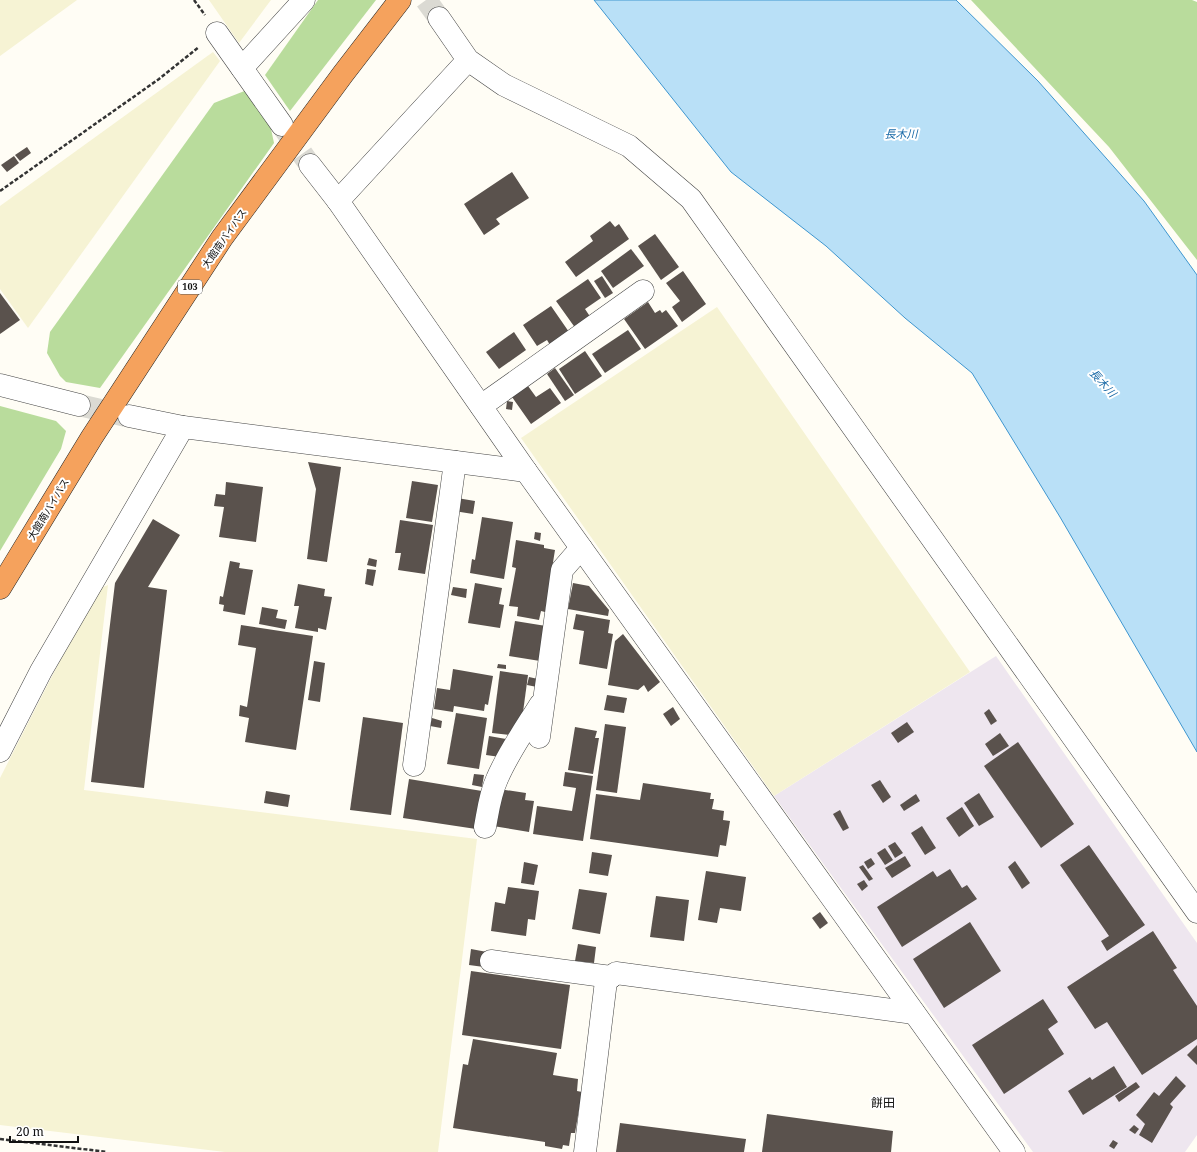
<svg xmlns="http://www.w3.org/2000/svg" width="1197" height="1152" viewBox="0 0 1197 1152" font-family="'Noto Serif','Noto Sans JP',serif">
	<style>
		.industrial { fill: #eee6ef }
		.farmland { fill: #f6f3d4 }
		.forest { fill: #b9dc9c }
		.water { fill: #b9e0f7; stroke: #3f96cf }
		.building { fill: #5a524d }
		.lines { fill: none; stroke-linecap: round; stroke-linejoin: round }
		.minor-tunnel { stroke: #dbdad3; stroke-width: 22; stroke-dasharray: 22 11; stroke-linecap: butt }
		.minor-casing { stroke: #444; stroke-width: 23 }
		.highway-casing { stroke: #222; stroke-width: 23 }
		.path { stroke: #333; stroke-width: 2.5; stroke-dasharray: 4 2; stroke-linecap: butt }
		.minor { stroke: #fff; stroke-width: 22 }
		.highway { stroke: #f5a25d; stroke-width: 22 }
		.labels { text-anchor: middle; stroke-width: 4; stroke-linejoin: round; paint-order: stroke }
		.shield { fill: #fff; stroke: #585858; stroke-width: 1 }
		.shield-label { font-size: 9px; font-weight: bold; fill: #111 }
		.street-label { font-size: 10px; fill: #111; stroke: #fff }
		.water-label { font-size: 11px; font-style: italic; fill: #1768a6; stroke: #fff }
		.quarter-label { font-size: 12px; fill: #111; stroke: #fff }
	</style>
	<rect width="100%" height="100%" fill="#fffdf5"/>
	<!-- industrial -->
	<polygon class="industrial" points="996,656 1197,943 1197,1135 1185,1152 1033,1152 774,796"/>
	<!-- farmland -->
	<g class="farmland">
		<polygon points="0,0 77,0 0,56"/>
		<polygon points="209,0 271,0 239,43"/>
		<polygon points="213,52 220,61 28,328 0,289 0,206"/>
		<polygon points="717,307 970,672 774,796 521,438"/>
		<polygon points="108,585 84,790 477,839 438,1152 225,1152 0,1125 0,778 96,590"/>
	</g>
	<!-- forest -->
	<g class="forest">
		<polygon points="318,0 376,0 290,111 265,75"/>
		<polygon points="971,0 1192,0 1197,2 1197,260 1109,147"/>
		<polygon points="247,90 268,115 274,143 100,388 66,382 60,376 47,353 50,332 214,103"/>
		<polygon points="0,406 56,421 66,431 61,449 0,551"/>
	</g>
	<!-- water -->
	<polygon class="water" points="594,0 956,0 1038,81 1144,201 1197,275 1197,752 1060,517 972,373 905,318 826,246 731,172"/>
	<!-- building -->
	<g class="building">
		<polygon points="27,147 31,153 20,161 15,155"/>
		<polygon points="14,156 19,163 7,172 1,165"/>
		<polygon points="512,172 529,198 496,219 500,224 484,235 464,204"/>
		<polygon points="610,221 615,227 619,224 629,239 576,277 565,262 593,241 590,236"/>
		<polygon points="655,234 679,267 661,280 638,246"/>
		<polygon points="631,249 644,266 613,288 601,271"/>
		<polygon points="683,271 706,304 682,322 672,307 680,301 666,283"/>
		<polygon points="602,276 613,293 605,298 594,281"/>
		<polygon points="588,279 601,298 585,309 591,318 576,329 556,301"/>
		<polygon points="0,293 20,320 0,334"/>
		<polygon points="648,302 655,313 660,310 662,313 666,310 678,326 645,349 624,319"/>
		<polygon points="551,306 569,332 550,345 547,340 537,346 523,325"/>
		<polygon points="628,330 641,349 605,373 592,354"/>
		<polygon points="514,332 526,350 499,369 486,352"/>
		<polygon points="585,351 602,376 575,394 559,369"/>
		<polygon points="555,368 574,395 565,401 547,374"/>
		<polygon points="528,386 536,397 550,388 561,403 531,424 512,397"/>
		<polygon points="507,401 513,402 512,410 506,409"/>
		<polygon points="308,462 341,467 327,562 307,559 316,489"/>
		<polygon points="412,481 438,485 432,522 406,518"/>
		<polygon points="226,482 263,487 256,542 219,537 224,507 214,506 216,494 225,495"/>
		<polygon points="457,498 475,501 473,514 454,511"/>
		<polygon points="482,517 513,522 504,579 470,573 472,559 475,560"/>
		<polygon points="153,519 180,535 148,587 167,590 144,788 91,782 115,583"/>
		<polygon points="400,520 433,525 425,574 398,570 401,553 395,553"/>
		<polygon points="535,532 541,533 540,541 534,539"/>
		<polygon points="516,540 544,545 544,548 555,550 545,612 541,611 539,620 517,616 518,607 509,606 516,568 512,567"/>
		<polygon points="369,558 377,560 376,567 367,565"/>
		<polygon points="230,561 240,563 239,568 253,570 245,615 223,611 224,605 219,604 220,596 223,597"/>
		<polygon points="367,569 376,570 373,586 365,584"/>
		<polygon points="475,583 502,588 499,604 504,605 500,628 468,623"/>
		<polygon points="573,583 589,586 609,610 608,616 568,609"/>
		<polygon points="298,584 325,589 324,596 332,597 326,630 318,628 318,632 295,628 299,606 294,606"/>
		<polygon points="453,587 467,589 466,598 451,595"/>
		<polygon points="262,607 278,610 276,618 287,620 285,629 259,624"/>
		<polygon points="576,614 610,620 608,633 613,634 607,669 579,664 584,631 573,629"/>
		<polygon points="515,621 546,626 540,661 509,656"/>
		<polygon points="241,625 313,636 296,750 245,742 249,718 239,716 240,705 247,707 256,648 238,645"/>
		<polygon points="623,634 660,682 648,692 644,685 638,690 608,685 615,641"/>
		<polygon points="314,661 325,663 320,702 308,700"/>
		<polygon points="498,664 506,665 506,669 497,668"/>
		<polygon points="453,669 493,676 488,705 485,704 484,711 454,706 453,712 434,709 437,688 450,690"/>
		<polygon points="500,671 528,675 521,727 511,735 492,733"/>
		<polygon points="529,677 538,679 537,687 527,685"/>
		<polygon points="607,695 627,698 624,713 604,710"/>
		<polygon points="673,707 680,719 671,726 663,714"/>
		<polygon points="989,709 997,721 991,725 984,713"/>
		<polygon points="456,713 487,718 479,769 447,764"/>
		<polygon points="363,717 403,723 391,815 350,810"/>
		<polygon points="432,718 442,721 441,728 430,726"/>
		<polygon points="907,722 914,732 898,743 891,733"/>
		<polygon points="605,724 626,727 617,793 596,790"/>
		<polygon points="575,727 597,731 595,738 599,738 593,774 568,770"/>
		<polygon points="1000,733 1009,746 993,756 985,744"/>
		<polygon points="489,736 506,739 500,757 486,755"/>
		<polygon points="1018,742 1074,824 1041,848 984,766"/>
		<polygon points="565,772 593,776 583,841 533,834 537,806 572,811 576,788 563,786"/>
		<polygon points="474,774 484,775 482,787 472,785"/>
		<polygon points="409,779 482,791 476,829 403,818"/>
		<polygon points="880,780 891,797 883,803 871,785"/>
		<polygon points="643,783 711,793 710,799 714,799 712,809 724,811 723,820 730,821 726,846 720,845 718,857 590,839 596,794 640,800"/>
		<polygon points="499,789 526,793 525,800 534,801 529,832 493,826"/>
		<polygon points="266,791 290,795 288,807 264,803"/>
		<polygon points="979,793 994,817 979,826 964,803"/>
		<polygon points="916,794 920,801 904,811 900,805"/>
		<polygon points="962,807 974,826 959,837 946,818"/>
		<polygon points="840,810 849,828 843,831 833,814"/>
		<polygon points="922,826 936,848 925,855 911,833"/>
		<polygon points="895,842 903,853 895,858 888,846"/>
		<polygon points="1089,845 1145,925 1107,951 1101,941 1109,936 1060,865"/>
		<polygon points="885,848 893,860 885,865 877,853"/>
		<polygon points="592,852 612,855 608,876 589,873"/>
		<polygon points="905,856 911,866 892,878 885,868"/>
		<polygon points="871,858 875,864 868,869 864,862"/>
		<polygon points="1015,861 1030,883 1022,889 1008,867"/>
		<polygon points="524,862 538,865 534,885 521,883"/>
		<polygon points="863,865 873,879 869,881 859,867"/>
		<polygon points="950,869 962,888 967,885 977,899 902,947 877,907 933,871 937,877"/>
		<polygon points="706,871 746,877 741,911 720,908 717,923 698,920"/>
		<polygon points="864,880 868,886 862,891 857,884"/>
		<polygon points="508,887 539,891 535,920 528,919 526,936 491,931 495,902 505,904"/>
		<polygon points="579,889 607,893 600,934 572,929"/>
		<polygon points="656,896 689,900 684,941 650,937"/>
		<polygon points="820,912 828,923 820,929 812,918"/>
		<polygon points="970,922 1001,971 944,1008 913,959"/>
		<polygon points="1153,931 1177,968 1173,970 1197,1006 1197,1039 1142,1075 1107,1022 1095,1029 1067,987"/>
		<polygon points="578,944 596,947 594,963 575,961"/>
		<polygon points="471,949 487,952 484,967 469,965"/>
		<polygon points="471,971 570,985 561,1049 462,1035"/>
		<polygon points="1043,999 1058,1022 1048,1029 1064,1054 1004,1094 972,1045"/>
		<polygon points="473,1039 557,1053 553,1075 578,1079 577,1091 582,1092 575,1133 571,1133 569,1146 563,1145 562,1149 545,1146 545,1142 453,1128 463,1064 468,1065"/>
		<polygon points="1197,1045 1197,1065 1187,1055"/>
		<polygon points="1114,1066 1127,1087 1083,1115 1068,1091 1090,1077 1092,1080"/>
		<polygon points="1176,1076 1186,1086 1170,1104 1173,1107 1152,1143 1139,1135 1145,1124 1136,1115 1154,1092 1159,1096"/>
		<polygon points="1136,1082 1140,1087 1119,1102 1115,1096"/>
		<polygon points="767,1114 893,1131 891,1152 762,1152"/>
		<polygon points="620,1123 746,1139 744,1152 616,1152"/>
		<polygon points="1134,1125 1139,1129 1135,1134 1129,1130"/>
		<polygon points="1113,1140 1118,1143 1114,1149 1109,1146"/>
	</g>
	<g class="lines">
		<!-- minor-tunnel -->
		<g class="minor-tunnel">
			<polyline points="426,0 439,18"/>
			<polyline points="283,127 310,165"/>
			<polyline points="79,405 126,416"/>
		</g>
		<!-- minor casing -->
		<g class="minor-casing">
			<g id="minor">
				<polyline points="439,18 468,60 504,85 629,146 691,199 1197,912"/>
				<polyline points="217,33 282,125"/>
				<polyline points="242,68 304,0"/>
				<polyline points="310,165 338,201 526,471 1014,1152"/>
				<polyline points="338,201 468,60"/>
				<polyline points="0,385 79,405"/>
				<polyline points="481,406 643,291"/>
				<polyline points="129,416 183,427 526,471"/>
				<polyline points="539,737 562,570 581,548"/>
				<polyline points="0,751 41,671 183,427"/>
				<polyline points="414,765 455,462"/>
				<path d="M 485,827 C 488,811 490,794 497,779 C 508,753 525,729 540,705"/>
				<polyline points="491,961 611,977"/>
				<polyline points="585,1152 606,981 616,973 914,1013"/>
			</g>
		</g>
		<!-- highway casing -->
		<g class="highway-casing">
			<polyline id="highway" points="0,588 92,437 222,238 343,74 400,0"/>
		</g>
		<!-- path -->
		<g class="path">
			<polyline points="194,0 205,15"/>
			<polyline points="0,191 159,79 199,47"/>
			<polyline points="0,1139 107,1152"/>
		</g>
		<!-- minor -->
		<use href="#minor" class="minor"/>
		<!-- highway -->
		<use href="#highway" class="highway"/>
	</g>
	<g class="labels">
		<!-- shield labels -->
		<rect class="shield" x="178" y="280" width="24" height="14" rx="3"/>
		<g class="shield-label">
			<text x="190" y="290">103</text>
		</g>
		<!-- street labels -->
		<g class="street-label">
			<text transform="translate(224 238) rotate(-55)" y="4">大館南バイパス</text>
			<text transform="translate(48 509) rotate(-59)" y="4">大館南バイパス</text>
		</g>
		<!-- water labels -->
		<g class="water-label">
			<text x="901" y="138">長木川</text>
			<text transform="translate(1103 383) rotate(48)" y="4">長木川</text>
		</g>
		<!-- quarter labels -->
		<g class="quarter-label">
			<text x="883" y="1107">餅田</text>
		</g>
	</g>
	<!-- scale -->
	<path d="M10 1136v6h68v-6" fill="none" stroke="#111111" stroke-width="2"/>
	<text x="16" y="1136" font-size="12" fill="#111111" stroke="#ffffff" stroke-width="3" paint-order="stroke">20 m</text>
</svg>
